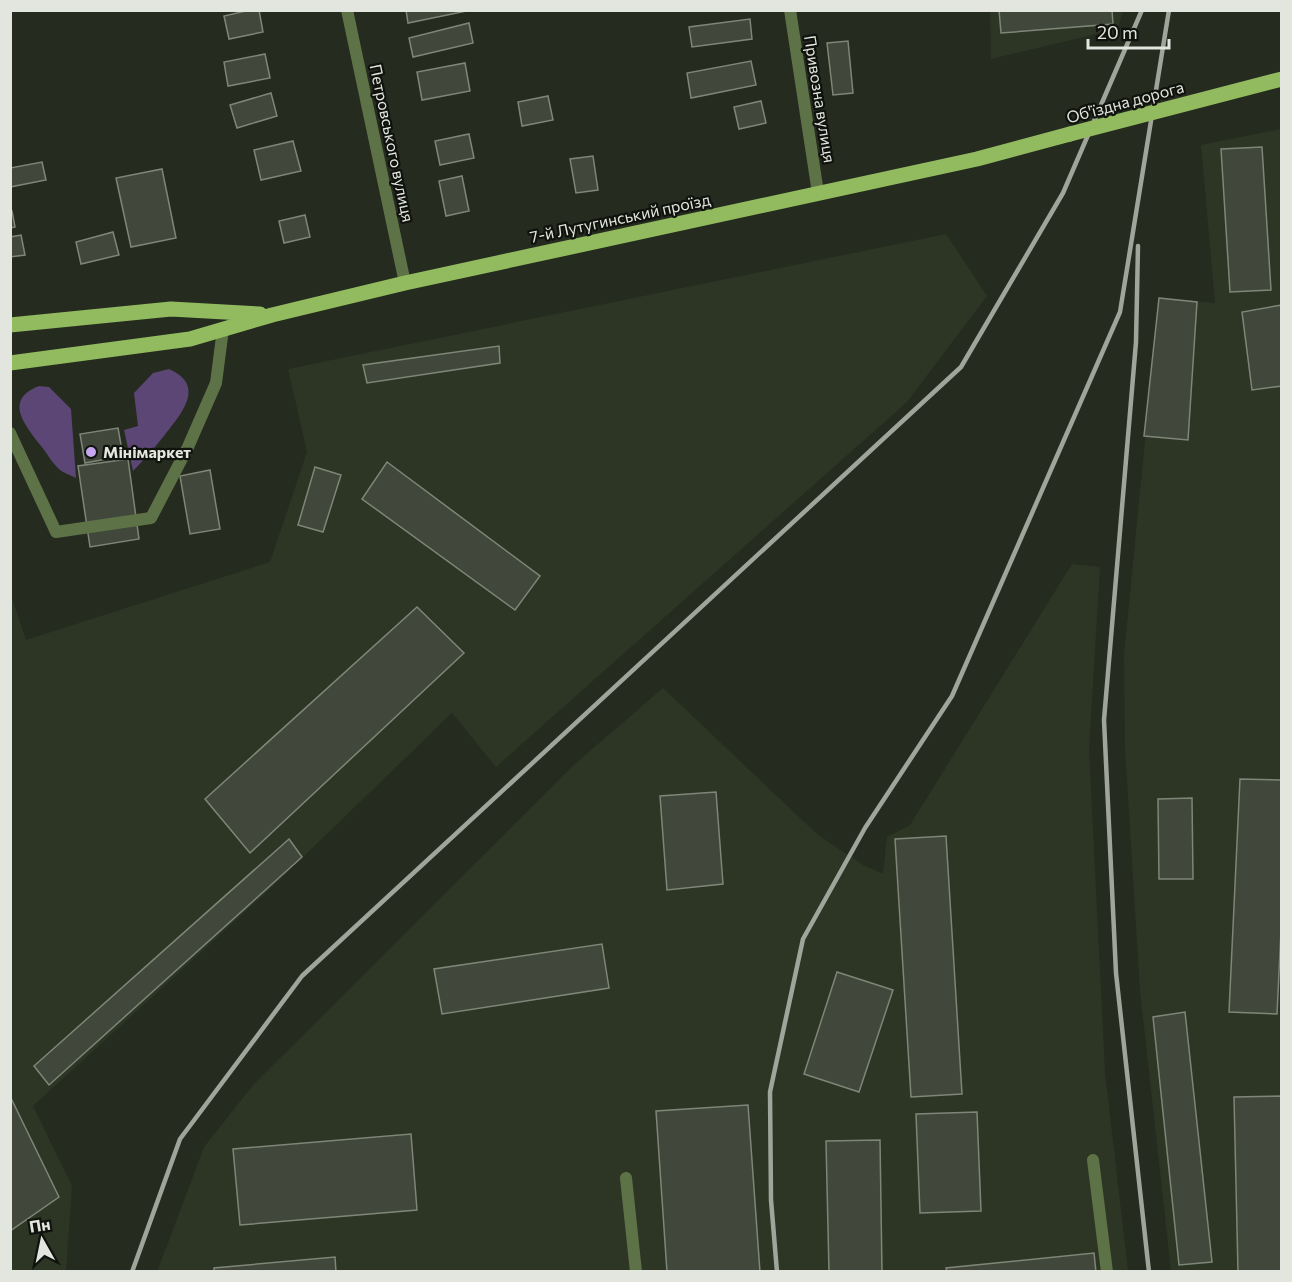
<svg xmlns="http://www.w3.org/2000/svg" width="1292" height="1282" viewBox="0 0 1292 1282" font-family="Commissioner,sans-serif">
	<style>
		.built { fill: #2d3624 }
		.green { fill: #5b4675 }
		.building { fill: #41473b; stroke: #7f8678; stroke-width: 1.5 }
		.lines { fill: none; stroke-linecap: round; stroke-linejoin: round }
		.service { stroke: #5e7247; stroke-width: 12 }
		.minor { stroke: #5e7247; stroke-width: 12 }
		.primary { stroke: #92bb5f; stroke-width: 15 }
		.rail { stroke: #a0a59c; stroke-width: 4.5 }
		.primary-bridge { stroke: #92bb5f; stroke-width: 15 }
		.poi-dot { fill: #c6a6f0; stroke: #10120d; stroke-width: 2 }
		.labels { text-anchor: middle; stroke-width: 4.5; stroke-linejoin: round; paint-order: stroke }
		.street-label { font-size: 16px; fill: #e2e6de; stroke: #10120d }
		.poi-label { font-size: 16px; font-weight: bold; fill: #e2e6de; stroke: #10120d; text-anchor: start }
	</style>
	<rect width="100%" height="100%" fill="#252b1f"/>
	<!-- built -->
	<g class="built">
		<polygon points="990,11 1123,11 1118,29 991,59"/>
		<polygon points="1281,129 1281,1271 1171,1271 1140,990 1125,749 1124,655 1159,298 1215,303 1201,145"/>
		<polygon points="946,234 987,296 907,402 496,767 452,713 270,889 33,1106 72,1186 66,1271 11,1271 10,592 26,640 270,562 307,452 288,369"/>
		<polygon points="1072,564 1100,567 1089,749 1105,1072 1128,1271 157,1272 204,1147 254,1084 576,763 663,688 818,835 863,865 883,874 887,837 910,825"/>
	</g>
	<!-- green -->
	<g class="green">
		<path d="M 169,369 C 207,386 181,414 164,436 C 154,448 144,460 133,471 L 124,430 L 138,426 L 134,393 L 153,373 Z"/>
		<path d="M 39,386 L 49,387 L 71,409 L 76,478 C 71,475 63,473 59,469 C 52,463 47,453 41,446 C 25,425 3,400 39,386 Z"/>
	</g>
	<!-- building -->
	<g class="building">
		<polygon points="250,10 259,10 263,32 229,39 224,16"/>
		<polygon points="406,10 467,10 467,11 408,23"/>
		<polygon points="999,10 1112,10 1113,24 1001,33"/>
		<polygon points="750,19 752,39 692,47 689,27"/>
		<polygon points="469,23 473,43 413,57 409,38"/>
		<polygon points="848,41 853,93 833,95 827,43"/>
		<polygon points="265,54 270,78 228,86 224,62"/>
		<polygon points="751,61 756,85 691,98 687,73"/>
		<polygon points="465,63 470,91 422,100 417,72"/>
		<polygon points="271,93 277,116 237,128 230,105"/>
		<polygon points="548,96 553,120 522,126 518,102"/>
		<polygon points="761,101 766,123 739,129 734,107"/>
		<polygon points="469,134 474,158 440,165 435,141"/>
		<polygon points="293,141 301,171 261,180 254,150"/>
		<polygon points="1262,147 1271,290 1230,292 1221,149"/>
		<polygon points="593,156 598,190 576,193 570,159"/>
		<polygon points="42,162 46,180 10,187 10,168"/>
		<polygon points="162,169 176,238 131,247 116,178"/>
		<polygon points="462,176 469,211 446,216 439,181"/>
		<polygon points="12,211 15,227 10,228 10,212"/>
		<polygon points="305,215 310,237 284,243 279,221"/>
		<polygon points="113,232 119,255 81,264 76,242"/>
		<polygon points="21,235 25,255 10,257 10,237"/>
		<polygon points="1159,298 1197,302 1188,440 1144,436"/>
		<polygon points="1282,305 1282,386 1252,390 1242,312"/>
		<polygon points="499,346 500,363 367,383 363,365"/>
		<polygon points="118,428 123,456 85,463 80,434"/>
		<polygon points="128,459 139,539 90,547 78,466"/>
		<polygon points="387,462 540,576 515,610 362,499"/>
		<polygon points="315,467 341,475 323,532 298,525"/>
		<polygon points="210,470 220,529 190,534 180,476"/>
		<polygon points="417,607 464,653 250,853 205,799"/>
		<polygon points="1240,779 1282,780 1282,910 1277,1014 1229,1012"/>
		<polygon points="716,792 723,884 667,890 660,796"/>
		<polygon points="1192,798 1193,879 1159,879 1158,799"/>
		<polygon points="946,836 962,1094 911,1097 895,839"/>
		<polygon points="289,839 302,857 49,1085 34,1066"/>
		<polygon points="602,944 609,988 442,1014 434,969"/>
		<polygon points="837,972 893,990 859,1092 804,1074"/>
		<polygon points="1185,1012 1212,1262 1179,1265 1153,1017"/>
		<polygon points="10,1096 59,1197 10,1231"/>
		<polygon points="1282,1096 1282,1272 1238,1272 1234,1097"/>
		<polygon points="748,1105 760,1272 667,1272 656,1111"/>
		<polygon points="977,1112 981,1211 920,1213 916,1114"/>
		<polygon points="411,1134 417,1210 240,1225 233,1149"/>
		<polygon points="880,1140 882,1272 829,1272 826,1141"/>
		<polygon points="1094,1253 1096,1272 947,1272 946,1268"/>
		<polygon points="335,1257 336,1272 214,1272 214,1268"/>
	</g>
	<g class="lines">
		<!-- service -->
		<g class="service">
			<polyline points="10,433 56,532 151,518 188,447 216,383 223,329"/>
			<polyline points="1093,1160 1107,1272"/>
			<polyline points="626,1178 636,1272"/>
		</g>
		<!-- minor -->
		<g class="minor">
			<polyline points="347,10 405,283"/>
			<polyline points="790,10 818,193"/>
		</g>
		<!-- primary -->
		<g class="primary">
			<polyline points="10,325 171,309 260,314"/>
			<polyline points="10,363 190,339 272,315 405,283 977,159 1070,134"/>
		</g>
		<!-- rail -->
		<g class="rail">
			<polyline points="1138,246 1136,342 1104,720 1116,973 1149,1272"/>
			<polyline points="132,1272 180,1139 302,976 961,367 1063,193 1142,10"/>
			<polyline points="777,1272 771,1200 770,1092 803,939 865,828 952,696 1120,312 1169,10"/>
		</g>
		<!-- primary-bridge -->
		<polyline class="primary-bridge" points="1070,134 1282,79"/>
	</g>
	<!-- markers -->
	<circle class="poi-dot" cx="91" cy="452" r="6"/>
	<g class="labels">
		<!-- street labels -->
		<g class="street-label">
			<text transform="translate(820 99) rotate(81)" y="6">Привозна вулиця</text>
			<text transform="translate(1125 102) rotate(-15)" y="6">Об'їздна дорога</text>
			<text transform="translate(392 143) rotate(78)" y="6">Петровського вулиця</text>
			<text transform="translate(620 218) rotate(-12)" y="6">7-й Лутугинський проїзд</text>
		</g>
		<!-- poi labels -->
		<g class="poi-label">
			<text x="103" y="458">Мінімаркет</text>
		</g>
	</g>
	<!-- border -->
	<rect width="1292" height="1282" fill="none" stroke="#e2e6de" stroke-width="24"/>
	<!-- north arrow -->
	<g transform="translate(42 1240) rotate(351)" stroke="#10120d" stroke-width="4.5" paint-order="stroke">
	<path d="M0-4.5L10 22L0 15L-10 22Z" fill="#e2e6de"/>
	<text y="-9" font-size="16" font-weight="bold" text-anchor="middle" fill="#e2e6de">Пн</text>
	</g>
	<!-- scale -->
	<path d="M1088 39v9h81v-9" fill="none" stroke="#e2e6de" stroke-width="3"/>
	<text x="1097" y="39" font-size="18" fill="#e2e6de" stroke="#10120d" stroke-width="4.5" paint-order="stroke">20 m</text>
</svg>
